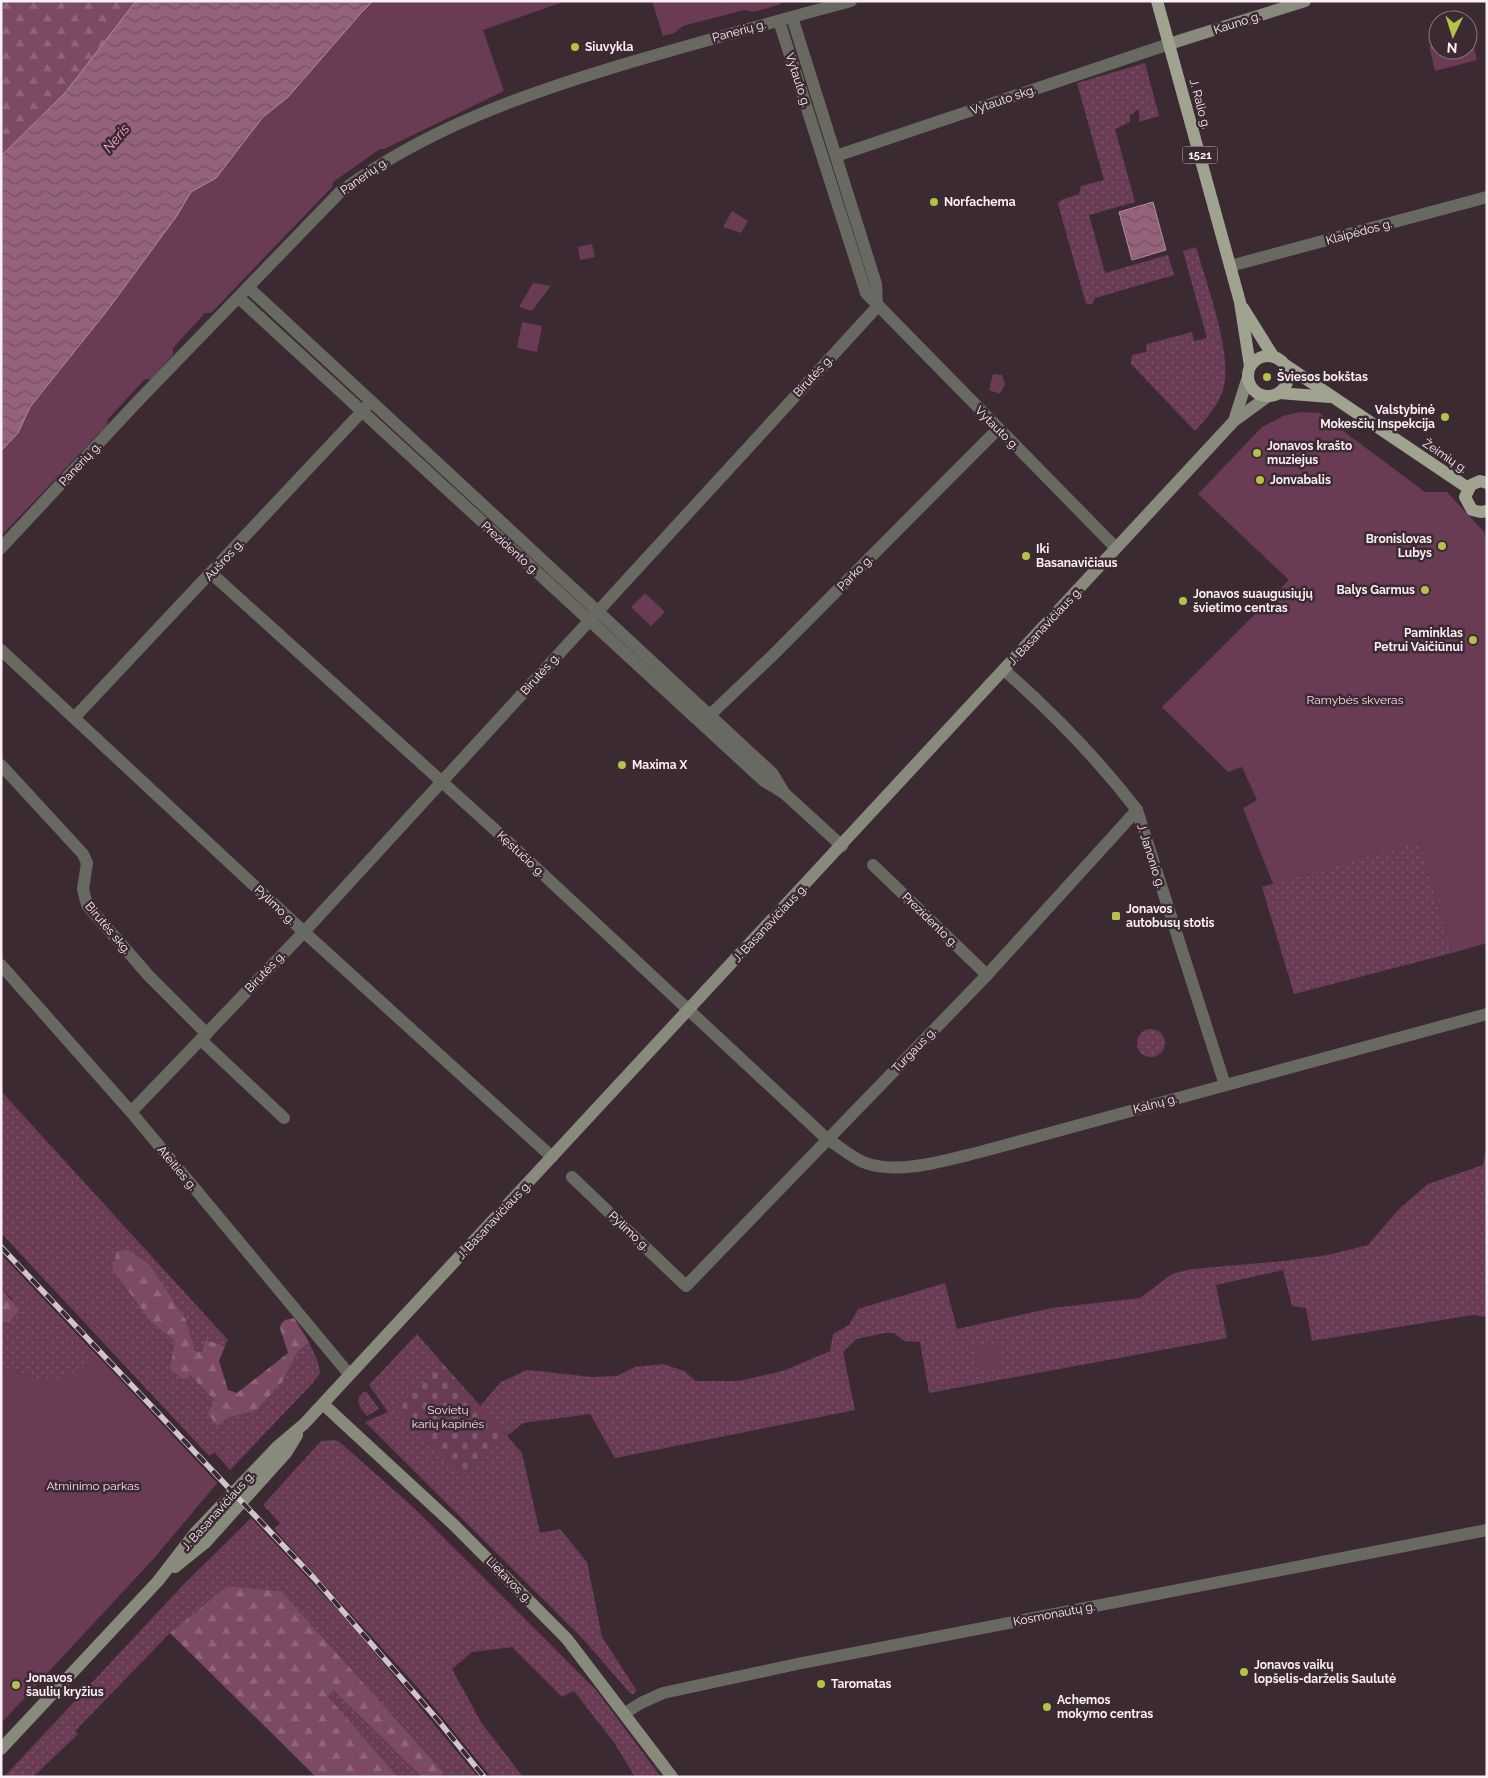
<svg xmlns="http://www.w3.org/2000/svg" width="1488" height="1778" viewBox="0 0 1488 1778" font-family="Raleway,sans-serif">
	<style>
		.grass { fill: url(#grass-dots) }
		.forest { fill: url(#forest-firs) }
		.cemetery { fill: url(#cemetery-stones) }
		.park { fill: #693b54 }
		.water { fill: url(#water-waves); stroke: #b48b9f }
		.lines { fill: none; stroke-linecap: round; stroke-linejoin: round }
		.minor { stroke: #686a61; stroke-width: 12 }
		.tertiary { stroke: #686a61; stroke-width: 12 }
		.secondary { stroke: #888a7c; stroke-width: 12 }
		.primary { stroke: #a0a390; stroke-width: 12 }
		.rail-casing { stroke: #d2c4cb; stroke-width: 5.5 }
		.rail { stroke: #3c2a33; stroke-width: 4; stroke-dasharray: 11; stroke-linecap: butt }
		.poi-dot { fill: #b4c24a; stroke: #3c2a33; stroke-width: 2 }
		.labels { text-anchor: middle; stroke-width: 5; stroke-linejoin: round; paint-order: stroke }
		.shield { fill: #3c2a33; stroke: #c2b3ba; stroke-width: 1 }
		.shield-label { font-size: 11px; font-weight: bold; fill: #fbeef4 }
		.street-label { font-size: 12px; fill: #fbeef4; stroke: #3c2a33 }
		.poi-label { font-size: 12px; font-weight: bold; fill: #fbeef4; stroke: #3c2a33; text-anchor: start }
		.park-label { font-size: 12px; fill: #fbd9e9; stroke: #3c2a33 }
		.water-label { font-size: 14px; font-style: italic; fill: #faaad3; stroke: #3c2a33 }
	</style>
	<defs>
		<pattern id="grass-dots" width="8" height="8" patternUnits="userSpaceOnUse" patternTransform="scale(1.25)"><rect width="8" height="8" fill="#693b54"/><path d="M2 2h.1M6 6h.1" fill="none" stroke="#7f586d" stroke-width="1.8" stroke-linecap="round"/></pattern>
		<pattern id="forest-firs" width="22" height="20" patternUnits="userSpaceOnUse" patternTransform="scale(1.25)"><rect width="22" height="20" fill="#7d4a65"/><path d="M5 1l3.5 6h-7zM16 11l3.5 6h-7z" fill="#90647c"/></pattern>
		<pattern id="cemetery-stones" width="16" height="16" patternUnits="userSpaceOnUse" patternTransform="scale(1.25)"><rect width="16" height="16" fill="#693b54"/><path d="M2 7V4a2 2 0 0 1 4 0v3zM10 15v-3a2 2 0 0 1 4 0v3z" fill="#7f586d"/></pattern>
		<pattern id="water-waves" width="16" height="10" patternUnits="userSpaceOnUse" patternTransform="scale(1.25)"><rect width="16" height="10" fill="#95617b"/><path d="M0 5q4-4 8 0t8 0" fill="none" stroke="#705462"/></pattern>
	</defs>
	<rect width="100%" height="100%" fill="#3c2a33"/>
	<!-- grass -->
	<g class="grass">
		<polygon points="1145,63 1159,116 1139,122 1139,109 1130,115 1130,122 1115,129 1135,202 1089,215 1105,273 1168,255 1174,275 1095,298 1092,304 1086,304 1058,204 1061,200 1079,194 1081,186 1104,180 1077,83"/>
		<path d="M 1196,247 C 1206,282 1234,357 1223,390 C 1218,406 1206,419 1195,431 L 1131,364 L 1132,355 L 1146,352 L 1147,344 L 1192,332 L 1194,341 L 1207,338 L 1183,251 Z"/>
		<polygon points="1420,841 1452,953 1294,994 1262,887"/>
		<circle cx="1151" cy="1043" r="14"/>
		<polygon points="1,1091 228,1340 225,1346 205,1341 202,1352 195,1351 186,1320 152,1323 175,1341 190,1375 214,1400 217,1426 228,1418 257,1410 283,1381 297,1353 309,1342 318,1362 320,1373 312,1384 230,1470 214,1452 209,1456 1,1233"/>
		<polygon points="1487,1152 1487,1317 1473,1315 1312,1341 1306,1308 1292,1306 1283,1270 1216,1285 1227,1338 929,1393 920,1342 904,1341 894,1333 885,1333 856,1339 843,1352 855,1410 615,1458 590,1414 523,1423 507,1436 522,1453 540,1533 560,1529 587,1562 602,1637 637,1691 633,1694 630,1693 583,1639 365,1422 388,1412 369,1385 417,1334 443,1364 397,1408 507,1436 480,1406 501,1382 527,1370 592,1377 617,1376 635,1367 663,1364 684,1371 696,1381 739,1381 783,1371 830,1351 833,1334 849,1325 858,1309 945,1283 957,1329 1052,1308 1140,1298 1172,1274 1192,1269 1283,1261 1328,1255 1368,1245 1398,1210 1428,1184 1483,1165 1485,1153"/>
		<polygon points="1,1254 217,1483 154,1558 1,1723 49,1383 1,1367 1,1323 10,1322 12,1299 1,1288"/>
		<path d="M 366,1391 L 379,1409 L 367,1416 C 359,1407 353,1398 366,1391 Z"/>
		<polygon points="336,1440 342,1444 413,1507 596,1690 661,1777 635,1777 615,1744 574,1691 562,1697 512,1647 472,1652 452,1669 481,1722 523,1777 491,1777 420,1690 274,1529 280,1523 263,1505 321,1441"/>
		<polygon points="251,1518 348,1621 478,1777 438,1777 443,1772 281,1591 227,1586 170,1633 75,1731 78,1734 33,1777 4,1777 183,1585"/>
		<polygon points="333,1690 422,1777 398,1777 327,1697"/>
	</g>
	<!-- forest -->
	<g class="forest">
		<polygon points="1,1 136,1 65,93 1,156"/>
		<polygon points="128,1250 149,1264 186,1320 195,1351 202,1352 205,1340 225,1346 219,1361 228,1390 237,1393 288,1353 280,1328 281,1324 285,1320 294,1318 309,1342 297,1353 283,1381 257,1410 228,1418 217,1426 208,1414 214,1400 190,1375 183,1379 170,1369 175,1341 152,1323 112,1269 117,1251"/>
		<polygon points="1,1288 19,1310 10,1322 1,1323"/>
		<polygon points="227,1586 281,1591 444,1773 438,1777 422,1777 333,1690 328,1697 398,1777 316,1777 170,1633"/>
	</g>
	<!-- cemetery -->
	<polygon class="cemetery" points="443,1364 507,1436 461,1478 396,1408"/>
	<!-- park -->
	<g class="park">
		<polygon points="373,1 566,1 483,30 504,91 384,149 380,149 333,182 332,187 211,313 205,313 173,348 173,355 151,379 145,379 108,419 107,425 1,536 1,451 18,433 30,407 106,312 176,217 191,192 216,178 263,117 288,97 361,13"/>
		<polygon points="652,1 780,1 781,4 754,12 744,10 683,26 674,33 663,36"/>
		<polygon points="1471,35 1477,60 1435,71 1429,46 1438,44 1438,50 1468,50 1468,36"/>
		<polygon points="732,211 748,221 741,233 723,227"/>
		<polygon points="592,244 595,257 580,260 578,247"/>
		<polygon points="533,283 551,286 532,311 519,307"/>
		<polygon points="522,322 542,326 537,352 517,348"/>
		<polygon points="993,374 1002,375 1005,384 1000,394 989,390"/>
		<polygon points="1300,412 1319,413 1425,492 1447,492 1484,532 1487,539 1487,943 1452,953 1420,842 1273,884 1243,808 1257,800 1242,767 1228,772 1162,707 1289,580 1198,494 1262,427 1283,416"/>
		<polygon points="645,593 665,612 651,626 631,607"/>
		<polygon points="975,1346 999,1347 998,1369 974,1368"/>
		<polygon points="100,1358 217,1483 154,1558 1,1723 1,1367 49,1383 60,1380"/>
	</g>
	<!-- water -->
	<g class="water">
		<polygon points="136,1 373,1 361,13 288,97 263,117 216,178 191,192 176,217 106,312 30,407 18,433 1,451 1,156 65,93"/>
		<polygon points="1153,202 1166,250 1132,260 1119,212"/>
	</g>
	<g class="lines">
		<!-- minor -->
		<g class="minor">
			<polyline points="792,17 876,284 877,307"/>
			<polyline points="779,21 866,293 1116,548"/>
			<polyline points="836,156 1169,44"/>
			<polyline points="1230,266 1487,197"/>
			<polyline points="249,288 772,773 783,791"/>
			<polyline points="239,298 764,781 784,793 842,846"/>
			<path d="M 212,574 L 503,837 L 827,1139 C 839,1146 850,1156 863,1162 C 896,1176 947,1160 980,1152 L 1487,1014"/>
			<polyline points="1,650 304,932 552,1157"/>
			<path d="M 1004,670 C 1053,713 1097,758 1137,810 L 1225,1085"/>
			<polyline points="710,715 773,655 998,429"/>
			<polyline points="74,718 369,404"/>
			<polyline points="1,765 83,854 87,863 83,889 87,905 149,976 207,1034"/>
			<polyline points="873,865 987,975"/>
			<polyline points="1,965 131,1112 349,1374"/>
			<polyline points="201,1040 284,1118"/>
			<polyline points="131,1112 304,932 877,307"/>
			<polyline points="572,1177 686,1286 987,975 1137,810"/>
			<polyline points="625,1713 641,1703 663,1693 797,1664 1487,1530"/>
		</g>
		<!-- tertiary -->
		<path class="tertiary" d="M 1,548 L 138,401 L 340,192 C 424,130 519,96 618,66 C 695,43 773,22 851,1"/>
		<!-- secondary -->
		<g class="secondary">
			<polyline points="1169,44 1305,1"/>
			<polyline points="1234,421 1247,380"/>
			<polyline points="323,1404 455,1526 567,1639 672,1777"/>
			<polyline points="175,1567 206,1542 286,1453 297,1435"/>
			<polyline points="1,1749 158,1581 195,1533 278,1446 304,1424 1234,421 1267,397"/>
		</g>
		<!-- primary -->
		<g class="primary">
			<polyline points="1157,1 1240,302 1250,366"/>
			<polyline points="1243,308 1273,356"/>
			<circle cx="1268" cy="376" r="20"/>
			<polyline points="1284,364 1468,488"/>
			<polyline points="1279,393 1330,397"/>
			<polyline points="1487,483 1480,481 1471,485 1465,497 1472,510 1481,512 1487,511"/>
		</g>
		<!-- rail casing -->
		<g class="rail-casing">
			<polyline id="rail" points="1,1247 314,1578 437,1719 484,1777"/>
		</g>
		<!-- rail -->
		<use href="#rail" class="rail"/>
	</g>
	<!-- markers -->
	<g class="poi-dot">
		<circle cx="575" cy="47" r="5"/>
		<circle cx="934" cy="202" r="5"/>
		<circle cx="1267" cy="377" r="5"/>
		<circle cx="1445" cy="417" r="5"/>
		<circle cx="1257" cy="453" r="5"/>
		<circle cx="1260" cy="480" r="5"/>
		<circle cx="1442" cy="546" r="5"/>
		<circle cx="1026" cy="556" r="5"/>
		<circle cx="1425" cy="590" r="5"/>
		<circle cx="1183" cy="601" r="5"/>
		<circle cx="1473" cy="640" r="5"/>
		<circle cx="622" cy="765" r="5"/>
		<rect x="1111" y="911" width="10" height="10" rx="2.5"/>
		<circle cx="1244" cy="1672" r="5"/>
		<circle cx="821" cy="1684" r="5"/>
		<circle cx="16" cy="1685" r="5"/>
		<circle cx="1047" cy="1707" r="5"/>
	</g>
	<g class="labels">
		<!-- shield labels -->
		<rect class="shield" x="1182.5" y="146.5" width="35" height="17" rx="4"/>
		<g class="shield-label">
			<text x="1200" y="159">1521</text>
		</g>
		<!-- street labels -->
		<g class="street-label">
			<text transform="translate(1237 23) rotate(-18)" y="4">Kauno g.</text>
			<text transform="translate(739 31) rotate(-15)" y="4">Panerių g.</text>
			<text transform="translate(798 80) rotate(72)" y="4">Vytauto g.</text>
			<text transform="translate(1003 100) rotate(-19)" y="4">Vytauto skg.</text>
			<text transform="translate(1200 104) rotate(75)" y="4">J. Ralio g.</text>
			<text transform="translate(364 176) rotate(-35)" y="4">Panerių g.</text>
			<text transform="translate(1359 232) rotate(-15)" y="4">Klaipėdos g.</text>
			<text transform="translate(813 376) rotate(-47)" y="4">Birutės g.</text>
			<text transform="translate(997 428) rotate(45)" y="4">Vytauto g.</text>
			<text transform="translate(1445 456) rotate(34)" y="4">Žeimių g.</text>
			<text transform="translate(80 464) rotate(-47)" y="4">Panerių g.</text>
			<text transform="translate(510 548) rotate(42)" y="4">Prezidento g.</text>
			<text transform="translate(224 560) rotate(-47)" y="4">Aušros g.</text>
			<text transform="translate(855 573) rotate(-45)" y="4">Parko g.</text>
			<text transform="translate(1045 626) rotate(-47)" y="4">J. Basanavičiaus g.</text>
			<text transform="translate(540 674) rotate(-48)" y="4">Birutės g.</text>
			<text transform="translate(521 854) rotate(43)" y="4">Kęstučio g.</text>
			<text transform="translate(1151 856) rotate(72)" y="4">J. Janonio g.</text>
			<text transform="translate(275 905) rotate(43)" y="4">Pylimo g.</text>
			<text transform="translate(930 920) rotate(44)" y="4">Prezidento g.</text>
			<text transform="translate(770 923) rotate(-47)" y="4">J. Basanavičiaus g.</text>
			<text transform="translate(108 928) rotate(50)" y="4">Birutės skg.</text>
			<text transform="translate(265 972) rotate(-46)" y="4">Birutės g.</text>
			<text transform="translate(914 1050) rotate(-46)" y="4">Turgaus g.</text>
			<text transform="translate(1155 1104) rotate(-15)" y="4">Kalnų g.</text>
			<text transform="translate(177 1168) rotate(50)" y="4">Ateities g.</text>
			<text transform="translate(494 1220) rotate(-47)" y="4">J. Basanavičiaus g.</text>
			<text transform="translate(629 1231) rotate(43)" y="4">Pylimo g.</text>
			<text transform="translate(218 1511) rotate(-48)" y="4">J. Basanavičiaus g.</text>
			<text transform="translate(509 1580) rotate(45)" y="4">Lietavos g.</text>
			<text transform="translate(1054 1614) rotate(-11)" y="4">Kosmonautų g.</text>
		</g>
		<!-- poi labels -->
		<g class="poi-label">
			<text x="585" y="51">Siuvykla</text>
			<text x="944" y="206">Norfachema</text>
			<text x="1277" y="381">Šviesos bokštas</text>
			<text x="1435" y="414" text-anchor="end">Valstybinė<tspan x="1435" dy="14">Mokesčių Inspekcija</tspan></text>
			<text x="1267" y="450">Jonavos krašto<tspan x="1267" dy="14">muziejus</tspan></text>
			<text x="1270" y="484">Jonvabalis</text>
			<text x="1432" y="543" text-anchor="end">Bronislovas<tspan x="1432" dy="14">Lubys</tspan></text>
			<text x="1036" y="553">Iki<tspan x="1036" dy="14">Basanavičiaus</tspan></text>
			<text x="1415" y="594" text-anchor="end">Balys Garmus</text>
			<text x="1193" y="598">Jonavos suaugusiųjų<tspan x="1193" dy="14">švietimo centras</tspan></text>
			<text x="1463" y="637" text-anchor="end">Paminklas<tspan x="1463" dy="14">Petrui Vaičiūnui</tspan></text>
			<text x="632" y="769">Maxima X</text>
			<text x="1126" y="913">Jonavos<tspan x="1126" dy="14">autobusų stotis</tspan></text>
			<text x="1254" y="1669">Jonavos vaikų<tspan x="1254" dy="14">lopšelis-darželis Saulutė</tspan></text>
			<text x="26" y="1682">Jonavos<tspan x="26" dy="14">šaulių kryžius</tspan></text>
			<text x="831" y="1688">Taromatas</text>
			<text x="1057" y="1704">Achemos<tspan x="1057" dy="14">mokymo centras</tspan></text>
		</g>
		<!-- park labels -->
		<g class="park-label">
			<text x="1355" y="704">Ramybės skveras</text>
			<text x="448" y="1414">Sovietų<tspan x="448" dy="14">karių kapinės</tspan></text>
			<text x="93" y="1490">Atminimo parkas</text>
		</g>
		<!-- water labels -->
		<g class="water-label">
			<text transform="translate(116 138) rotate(-50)" y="5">Neris</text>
		</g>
	</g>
	<!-- border -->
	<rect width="1488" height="1778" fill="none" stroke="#fbeef4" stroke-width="5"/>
	<!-- north arrow -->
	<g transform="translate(1453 35) rotate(184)"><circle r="24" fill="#3c2a33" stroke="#887880"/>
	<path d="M0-4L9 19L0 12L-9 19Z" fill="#b4c24a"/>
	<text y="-8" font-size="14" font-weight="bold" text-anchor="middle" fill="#fbeef4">N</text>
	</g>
</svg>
